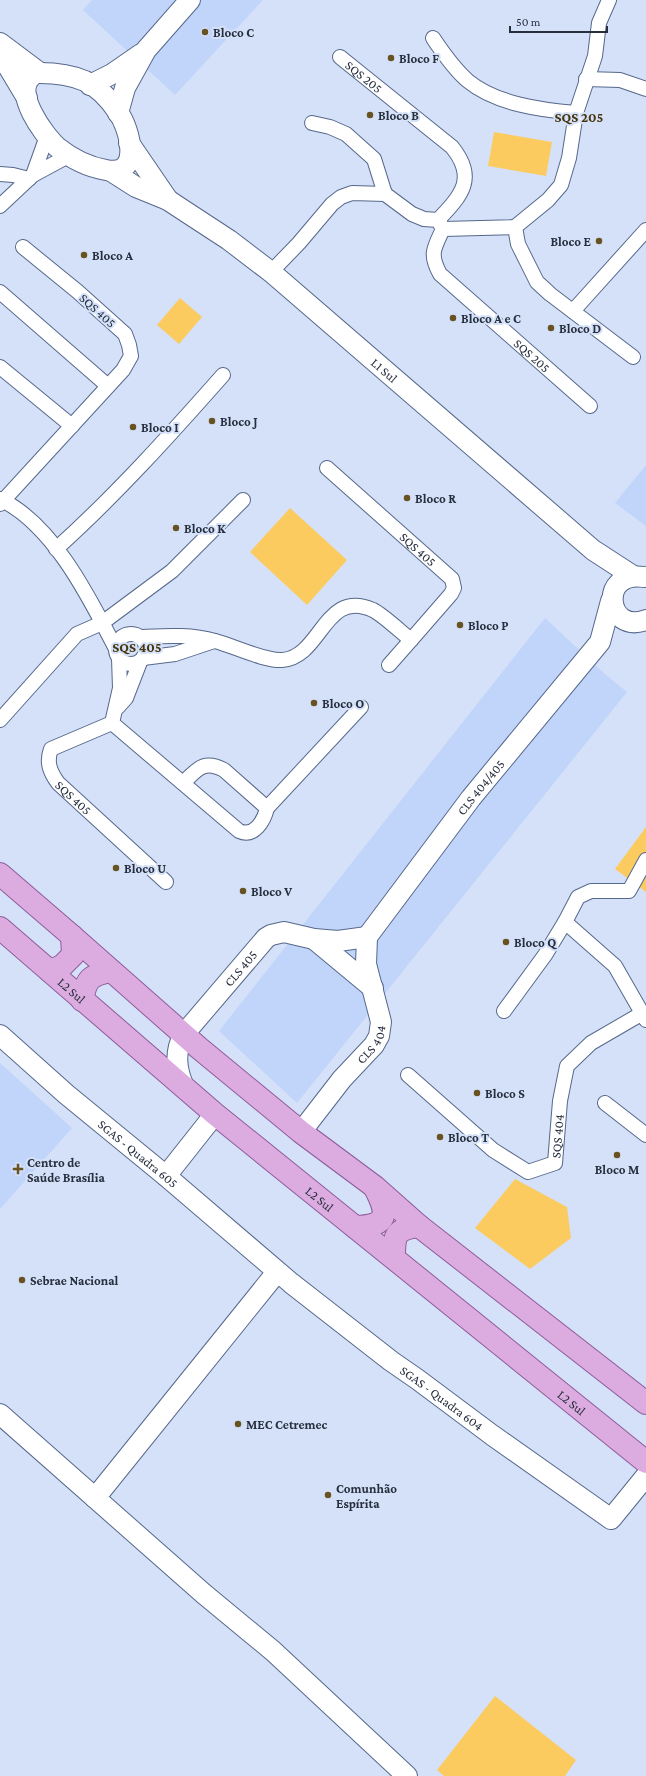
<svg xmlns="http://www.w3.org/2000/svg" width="646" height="1776" viewBox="0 0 646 1776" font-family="'Crimson Pro',serif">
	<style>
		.built { fill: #c1d4fa }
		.green { fill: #fccb60 }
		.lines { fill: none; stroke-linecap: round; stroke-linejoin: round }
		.street-casing { stroke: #56688b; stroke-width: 16 }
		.secondary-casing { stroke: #56688b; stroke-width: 22 }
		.primary-casing { stroke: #8e5c9a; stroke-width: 24 }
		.street { stroke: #fff; stroke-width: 14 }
		.secondary { stroke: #fff; stroke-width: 20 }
		.primary { stroke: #dcace0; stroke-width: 22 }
		.poi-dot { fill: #685221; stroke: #d4e1f9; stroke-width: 1.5 }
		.labels { text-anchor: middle; stroke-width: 4; stroke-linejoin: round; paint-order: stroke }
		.poi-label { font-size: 13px; font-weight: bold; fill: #272f3e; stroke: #d4e1f9; text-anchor: start }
		.street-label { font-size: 13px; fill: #272f3e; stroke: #d4e1f9 }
		.neighbourhood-label { font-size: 14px; font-weight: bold; fill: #46350d; stroke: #d4e1f9 }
	</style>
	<rect width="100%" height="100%" fill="#d4e1f9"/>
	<!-- built -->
	<g class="built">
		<polygon points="92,0 263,0 175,95 83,10"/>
		<polygon points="646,465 646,526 615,503"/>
		<polygon points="545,618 605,674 627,692 297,1103 219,1031"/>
		<polygon points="0,1063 72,1128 0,1209"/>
	</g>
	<!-- green -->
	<g class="green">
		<polygon points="494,132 552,142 546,176 488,166"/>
		<polygon points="180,298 202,317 179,344 157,325"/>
		<polygon points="290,508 347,560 307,605 250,552"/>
		<polygon points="646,827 646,892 615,869"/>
		<polygon points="515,1179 567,1207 571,1238 530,1269 475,1228"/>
		<polygon points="495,1696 576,1760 565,1776 444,1776 437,1770"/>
	</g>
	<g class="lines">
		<!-- street casing -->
		<g class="street-casing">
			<g id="street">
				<path d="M 433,38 C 443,53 454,69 468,81 C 496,104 541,110 576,113"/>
				<path id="s1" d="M 340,57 L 452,147 C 477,178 462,195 438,220"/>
				<polyline points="586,79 620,80 646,89"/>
				<polyline points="312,123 330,127 346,134 374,159 385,194"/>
				<polyline points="0,174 13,175 29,179"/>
				<polyline points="33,175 47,136"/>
				<polyline points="0,206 33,175 70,155"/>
				<polyline points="515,227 518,244 537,282 550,294 633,357"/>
				<path id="s2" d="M 443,229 C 434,248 429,254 440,274 L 590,406"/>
				<polyline points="271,272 299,243 332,204 341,197 352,193 385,194 412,214 424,219 438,220 443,229 515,227 548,200 561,185 569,158 576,113 595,56 599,23 609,0"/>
				<polyline points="0,292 108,386"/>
				<polyline points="573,311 646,230"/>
				<polyline points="0,367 72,426"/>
				<path id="s3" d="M 327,468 L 452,579 L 454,588 L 451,594 L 411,640"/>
				<path d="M 0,499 C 54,525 90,599 116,649"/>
				<polyline points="0,504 123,370 131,356 129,345 125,334 77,291 23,247"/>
				<path d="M 56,549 C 116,495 170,435 223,375"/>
				<circle cx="131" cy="649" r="15"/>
				<path d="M 139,637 C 165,636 190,634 215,641 C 234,646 264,661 282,660 C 322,657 324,588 373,610 C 383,615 401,632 411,640 L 389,665"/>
				<path d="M 119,658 L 120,688 L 112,723 L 239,831 C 254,838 264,821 267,808 L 361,707"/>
				<polyline points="143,658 175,654 214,641"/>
				<polyline points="118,707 126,698 140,662"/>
				<polyline points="0,720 77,634 102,623 172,571 243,500"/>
				<path id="s4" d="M 112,723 L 51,749 C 46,762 50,772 58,783 L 166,882"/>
				<path d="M 183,783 C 197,770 203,759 224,770 L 267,808"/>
				<polyline points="565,922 578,897 591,891 629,891 646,860"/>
				<polyline points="504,1011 545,955 565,922 615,966 646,1020"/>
				<path id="s5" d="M 408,1075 L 493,1150 L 528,1172 L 555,1163 L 560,1101 L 567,1066 L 591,1043 L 641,1014"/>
				<polyline points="605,1103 646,1135"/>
			</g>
		</g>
		<!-- secondary casing -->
		<g class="secondary-casing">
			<g id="secondary">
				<polyline points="0,43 40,73"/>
				<polyline points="0,53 27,98"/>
				<path d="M 40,73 C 55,73 71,75 85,81 C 98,87 110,100 118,112 C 130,129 143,177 106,170 C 88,167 72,159 57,147 C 44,135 12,92 32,76 C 33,74 38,73 40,73 Z"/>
				<polyline points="90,85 112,74 141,54"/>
				<polyline points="118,113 125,88 146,50 190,0"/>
				<polyline points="129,143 168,200"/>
				<path id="s6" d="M 111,171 L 136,187 L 168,200 L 177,206 L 229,240 L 271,272 L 593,550 L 633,576"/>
				<path d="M 644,577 C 598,570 606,635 646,620"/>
				<path id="s7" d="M 367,937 L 471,798 L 600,642 L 611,601"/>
				<polyline points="314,939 373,988"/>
				<path id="s8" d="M 0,1035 L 66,1094 L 166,1176 L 291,1283 L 391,1361 L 417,1379 L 492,1435 L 611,1519 L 646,1476"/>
				<path id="s9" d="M 184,1087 C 176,1069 174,1052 184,1034 L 266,938 L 271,935 L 284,932 L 314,939 L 338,941 L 367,937"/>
				<path id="s10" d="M 301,1132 L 342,1079 L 374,1045 L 379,1036 L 381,1022 L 366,964 L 367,937"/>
				<polyline points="166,1176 215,1114"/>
				<polyline points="0,1414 204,1594 273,1651 407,1776"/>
				<polyline points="95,1498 277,1272"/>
			</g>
		</g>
		<!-- primary casing -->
		<g class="primary-casing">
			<g id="primary">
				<polyline points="0,874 72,936 199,1048 301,1132 375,1187 419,1226 646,1403"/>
				<path id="s11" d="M 0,928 L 215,1114 L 646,1462"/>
				<polyline points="50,971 62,966 73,955 72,936"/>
				<path d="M 82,1000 C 86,979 90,975 111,971"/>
				<path d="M 355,1227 C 388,1226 389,1215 375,1188"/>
				<path d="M 394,1257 C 394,1235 395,1229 419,1226"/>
			</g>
		</g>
		<!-- street -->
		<use href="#street" class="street"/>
		<!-- secondary -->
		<use href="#secondary" class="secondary"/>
		<!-- primary -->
		<use href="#primary" class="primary"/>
	</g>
	<!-- markers -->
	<g class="poi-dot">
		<circle cx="205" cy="32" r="4"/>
		<circle cx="391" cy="58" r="4"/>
		<circle cx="370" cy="115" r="4"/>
		<circle cx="599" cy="241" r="4"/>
		<circle cx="84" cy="255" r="4"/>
		<circle cx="453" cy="318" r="4"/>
		<circle cx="551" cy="328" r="4"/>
		<circle cx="212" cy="421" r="4"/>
		<circle cx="133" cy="427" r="4"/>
		<circle cx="407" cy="498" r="4"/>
		<circle cx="176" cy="528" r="4"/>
		<circle cx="460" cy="625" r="4"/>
		<circle cx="314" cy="703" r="4"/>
		<circle cx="116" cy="868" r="4"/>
		<circle cx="243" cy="891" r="4"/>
		<circle cx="506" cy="942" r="4"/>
		<circle cx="477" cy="1093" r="4"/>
		<circle cx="440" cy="1137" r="4"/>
		<circle cx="617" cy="1155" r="4"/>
		<path d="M16 1163h4v4h4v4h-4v4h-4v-4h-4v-4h4z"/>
		<circle cx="22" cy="1280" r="4"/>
		<circle cx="238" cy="1424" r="4"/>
		<circle cx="328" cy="1495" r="4"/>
	</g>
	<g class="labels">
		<!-- poi labels -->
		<g class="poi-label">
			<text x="213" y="37">Bloco C</text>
			<text x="399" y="63">Bloco F</text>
			<text x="378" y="120">Bloco B</text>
			<text x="591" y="246" text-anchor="end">Bloco E</text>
			<text x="92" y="260">Bloco A</text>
			<text x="461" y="323">Bloco A e C</text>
			<text x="559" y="333">Bloco D</text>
			<text x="220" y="426">Bloco J</text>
			<text x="141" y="432">Bloco I</text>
			<text x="415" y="503">Bloco R</text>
			<text x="184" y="533">Bloco K</text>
			<text x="468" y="630">Bloco P</text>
			<text x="322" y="708">Bloco O</text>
			<text x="124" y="873">Bloco U</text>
			<text x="251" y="896">Bloco V</text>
			<text x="514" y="947">Bloco Q</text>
			<text x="485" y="1098">Bloco S</text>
			<text x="448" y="1142">Bloco T</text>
			<text x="27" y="1167">Centro de<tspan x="27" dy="15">Saúde Brasília</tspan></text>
			<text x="617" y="1174" text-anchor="middle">Bloco M</text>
			<text x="30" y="1285">Sebrae Nacional</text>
			<text x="246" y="1429">MEC Cetremec</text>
			<text x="336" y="1493">Comunhão<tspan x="336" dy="15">Espírita</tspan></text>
		</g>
		<!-- street labels -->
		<g class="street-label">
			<text dy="5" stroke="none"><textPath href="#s1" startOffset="31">SQS 205</textPath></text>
			<text transform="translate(98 310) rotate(42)" y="5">SQS 405</text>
			<text dy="5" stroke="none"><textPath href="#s2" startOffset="171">SQS 205</textPath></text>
			<text dy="5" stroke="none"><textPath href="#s6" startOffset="340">L1 Sul</textPath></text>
			<text dy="5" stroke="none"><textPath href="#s3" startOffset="122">SQS 405</textPath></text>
			<text dy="5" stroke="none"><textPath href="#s7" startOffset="188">CLS 404/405</textPath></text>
			<text dy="5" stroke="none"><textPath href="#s4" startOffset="124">SQS 405</textPath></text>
			<text dy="5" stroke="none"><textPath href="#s9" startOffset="142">CLS 405</textPath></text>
			<text dy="5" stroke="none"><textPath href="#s11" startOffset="95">L2 Sul</textPath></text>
			<text dy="5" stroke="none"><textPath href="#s10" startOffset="113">CLS 404</textPath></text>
			<text dy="5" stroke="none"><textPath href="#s5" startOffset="210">SQS 404</textPath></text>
			<text dy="5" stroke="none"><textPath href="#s8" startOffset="182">SGAS - Quadra 605</textPath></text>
			<text dy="5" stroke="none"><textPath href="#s11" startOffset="419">L2 Sul</textPath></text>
			<text dy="5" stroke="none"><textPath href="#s8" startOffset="572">SGAS - Quadra 604</textPath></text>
			<text dy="5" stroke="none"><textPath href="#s11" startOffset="743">L2 Sul</textPath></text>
		</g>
		<!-- neighbourhood labels -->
		<g class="neighbourhood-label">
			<text x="579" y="122">SQS 205</text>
			<text x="137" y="652">SQS 405</text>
		</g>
	</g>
	<!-- scale -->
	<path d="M510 26v6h97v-6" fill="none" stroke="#272f3e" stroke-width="2"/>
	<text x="516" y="26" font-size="12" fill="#272f3e" stroke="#d4e1f9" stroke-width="3" paint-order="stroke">50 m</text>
</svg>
